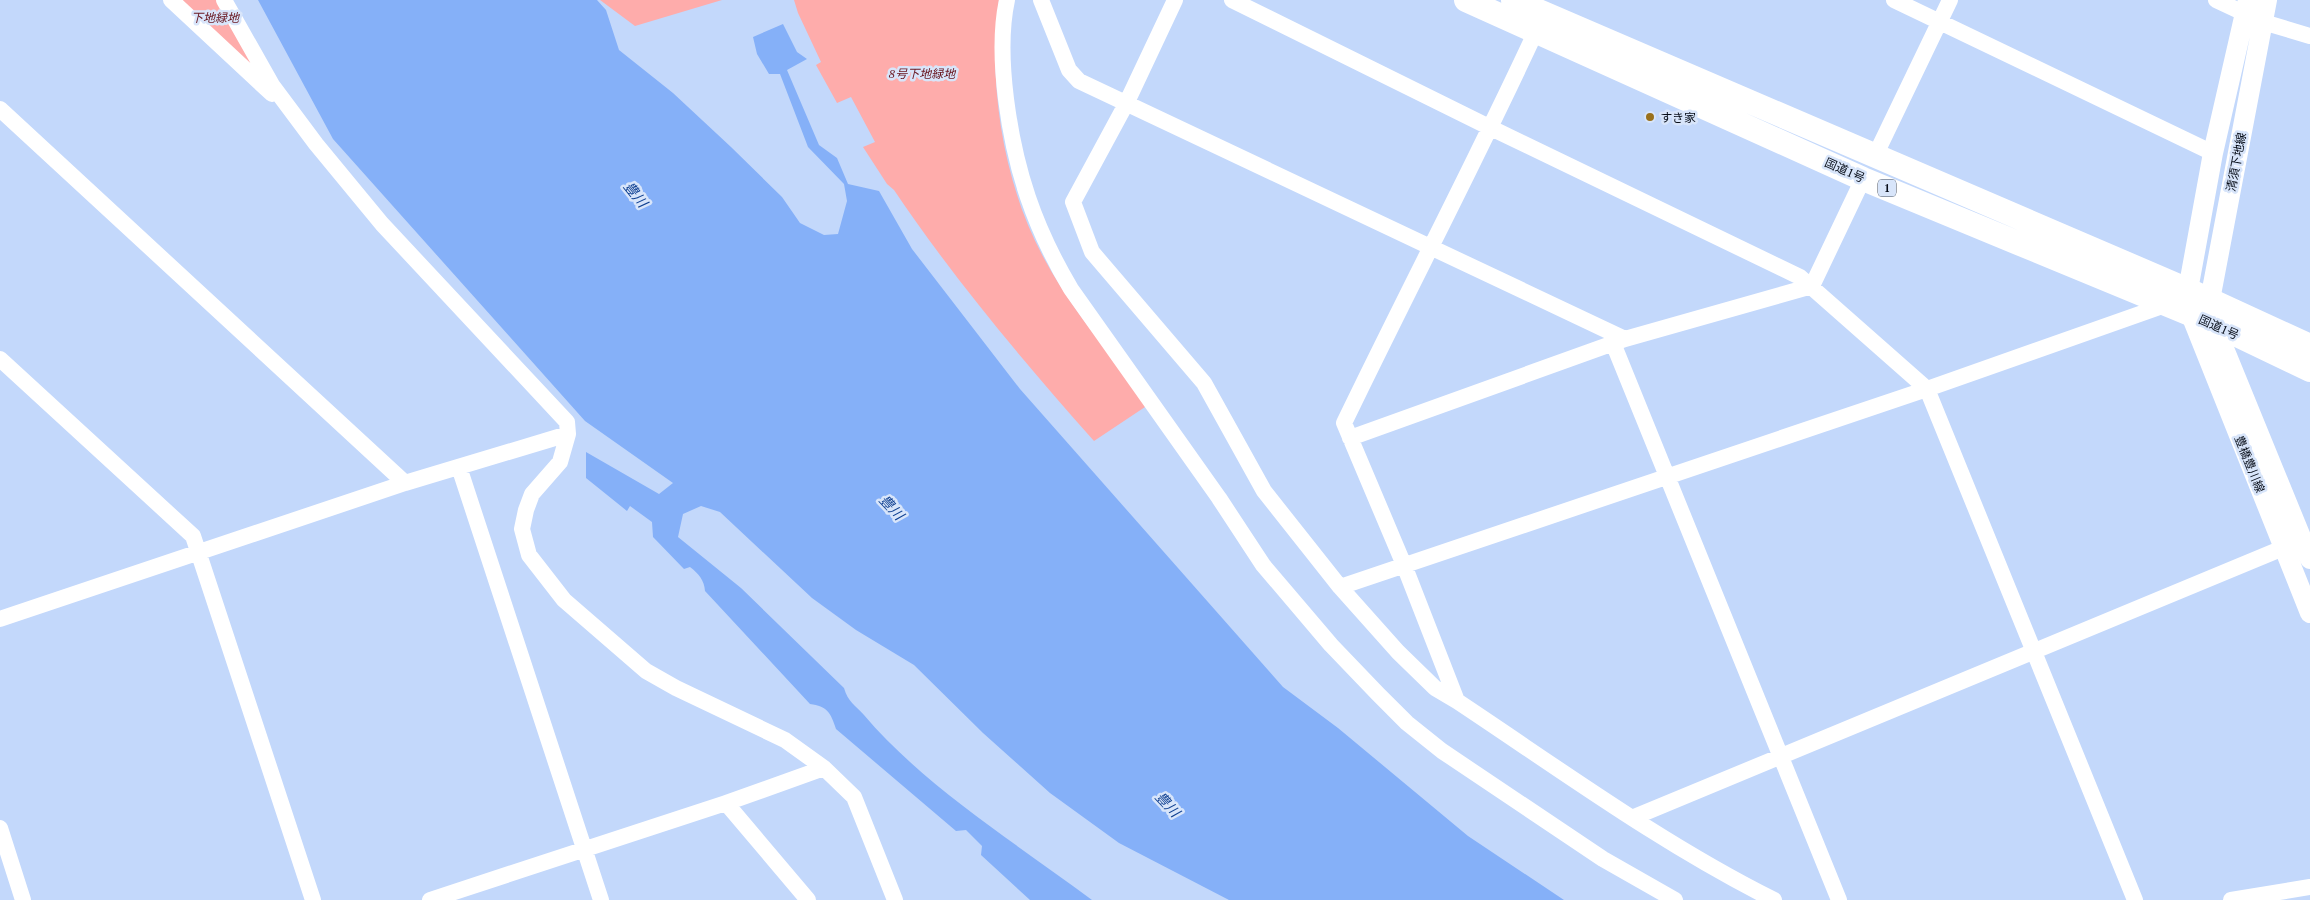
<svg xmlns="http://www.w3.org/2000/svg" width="2310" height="900" font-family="'PT Serif','Noto Sans JP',serif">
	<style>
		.green { fill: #feacab }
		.water { fill: #85b0f8 }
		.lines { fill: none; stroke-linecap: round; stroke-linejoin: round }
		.minor { stroke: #fff; stroke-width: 16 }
		.major { stroke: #fff; stroke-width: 20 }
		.highway { stroke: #fff; stroke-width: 24 }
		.poi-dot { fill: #99701c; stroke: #d8e5fa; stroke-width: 2 }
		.labels { text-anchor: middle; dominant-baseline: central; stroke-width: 5; stroke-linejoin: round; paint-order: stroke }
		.shield { fill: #d8e5fa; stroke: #464e5c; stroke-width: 1 }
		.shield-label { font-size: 11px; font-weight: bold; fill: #070d18 }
		.park-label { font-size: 12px; font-style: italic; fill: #67141d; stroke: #d8e5fa }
		.poi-label { font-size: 12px; fill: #070d18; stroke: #d8e5fa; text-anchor: start }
		.street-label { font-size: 12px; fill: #070d18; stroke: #d8e5fa }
		.water-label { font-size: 14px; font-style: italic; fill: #0f4092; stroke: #d8e5fa }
	</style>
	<rect width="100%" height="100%" fill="#c3d8fb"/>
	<path class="green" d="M173,0H224L272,85Z
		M600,0H722L635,26Z
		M794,0H999C987,84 1004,188 1046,262C1074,313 1114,358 1148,405L1094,441C1023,361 954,279 894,190L887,184L863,147L875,142L851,97L837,103L816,65L821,62L798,13Z"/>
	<path class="water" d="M258,0H597L606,10L619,50L673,93L731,147L782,197L800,223L824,235L838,234L847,201L844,184L808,147L780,74H769L757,54L753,37L783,24L797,52L807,59L787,70L819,145L837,158L848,184L879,191L912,249L1020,389L1283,687L1338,728L1468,836L1564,900H1229L1119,843L1050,793L983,733L914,665L856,630L812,598L720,512L701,506L683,514L678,537L741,588L844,688C848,702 855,705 864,715C924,786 1017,844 1092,900H1030L981,855L982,846L966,830L956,831L836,729C831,713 827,706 810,704L705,591C704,580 699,574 690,567L684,569L653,537L652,522L630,506L627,511L586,478V452L659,494L673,483L585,421L333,139Z"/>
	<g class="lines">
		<path class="minor" d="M171,0L272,94
			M224,0L272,85L316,144L382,224L567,422L568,434L560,462L532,494L526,510L522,529L529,555L564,600L646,671L676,688L785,740L824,768L854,797L895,900
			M1007,0C1000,32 1002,67 1006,99C1015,170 1034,227 1071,289L1219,498L1263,565L1331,645L1378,694L1407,723L1442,751L1603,859L1675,900
			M1041,0L1069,70L1079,81L1625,339
			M1175,0L1126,104L1073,202L1092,252L1204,383L1264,491L1340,587L1398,652L1435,688L1457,701C1561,770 1662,844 1774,900
			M1232,0L1491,128L1800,277L1927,389L2135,900
			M1894,0L2213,153
			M2216,0L2263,22L2310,36
			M0,109L405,483
			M1875,156L1950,0
			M1613,343L1839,900
			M0,359L193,536L313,900
			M1350,438L1625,339L1812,286L1863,179
			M459,467L601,900
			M1340,587L1927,389L2168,304
			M0,619L405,483L568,434
			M1457,701L1404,565L1344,423C1407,292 1475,163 1536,31
			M726,803L808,900
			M1632,818L2283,548
			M0,828L23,900
			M430,900L726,803L824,768
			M2231,900L2310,887"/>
		<path class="major" d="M2248,0L2213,153L2188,290L2191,315L2310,613
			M2267,0L2210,300L2214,324L2310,559"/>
		<path class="highway" d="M1466,0L1863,179L2214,324L2310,370
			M1513,0L2188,290L2310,346"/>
	</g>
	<circle class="poi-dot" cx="1650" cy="117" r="5"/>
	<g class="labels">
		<rect class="shield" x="1878" y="179.5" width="18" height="17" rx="4"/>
		<g class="shield-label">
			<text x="1887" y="188">1</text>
		</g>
		<g class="park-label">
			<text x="215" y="17">下地緑地</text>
			<text x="922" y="73">8号下地緑地</text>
		</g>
		<g class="poi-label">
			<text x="1660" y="117">すき家</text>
		</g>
		<g class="street-label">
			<text transform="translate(2236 162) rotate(-79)">清須下地線</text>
			<text transform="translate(1845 170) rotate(24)">国道1号</text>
			<text transform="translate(2219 327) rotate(24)">国道1号</text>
			<text transform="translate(2250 464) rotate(68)">豊橋豊川線</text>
		</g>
		<g class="water-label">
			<text transform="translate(636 194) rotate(51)">豊川</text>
			<text transform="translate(892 507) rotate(47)">豊川</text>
			<text transform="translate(1168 804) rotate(47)">豊川</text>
		</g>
	</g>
</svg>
